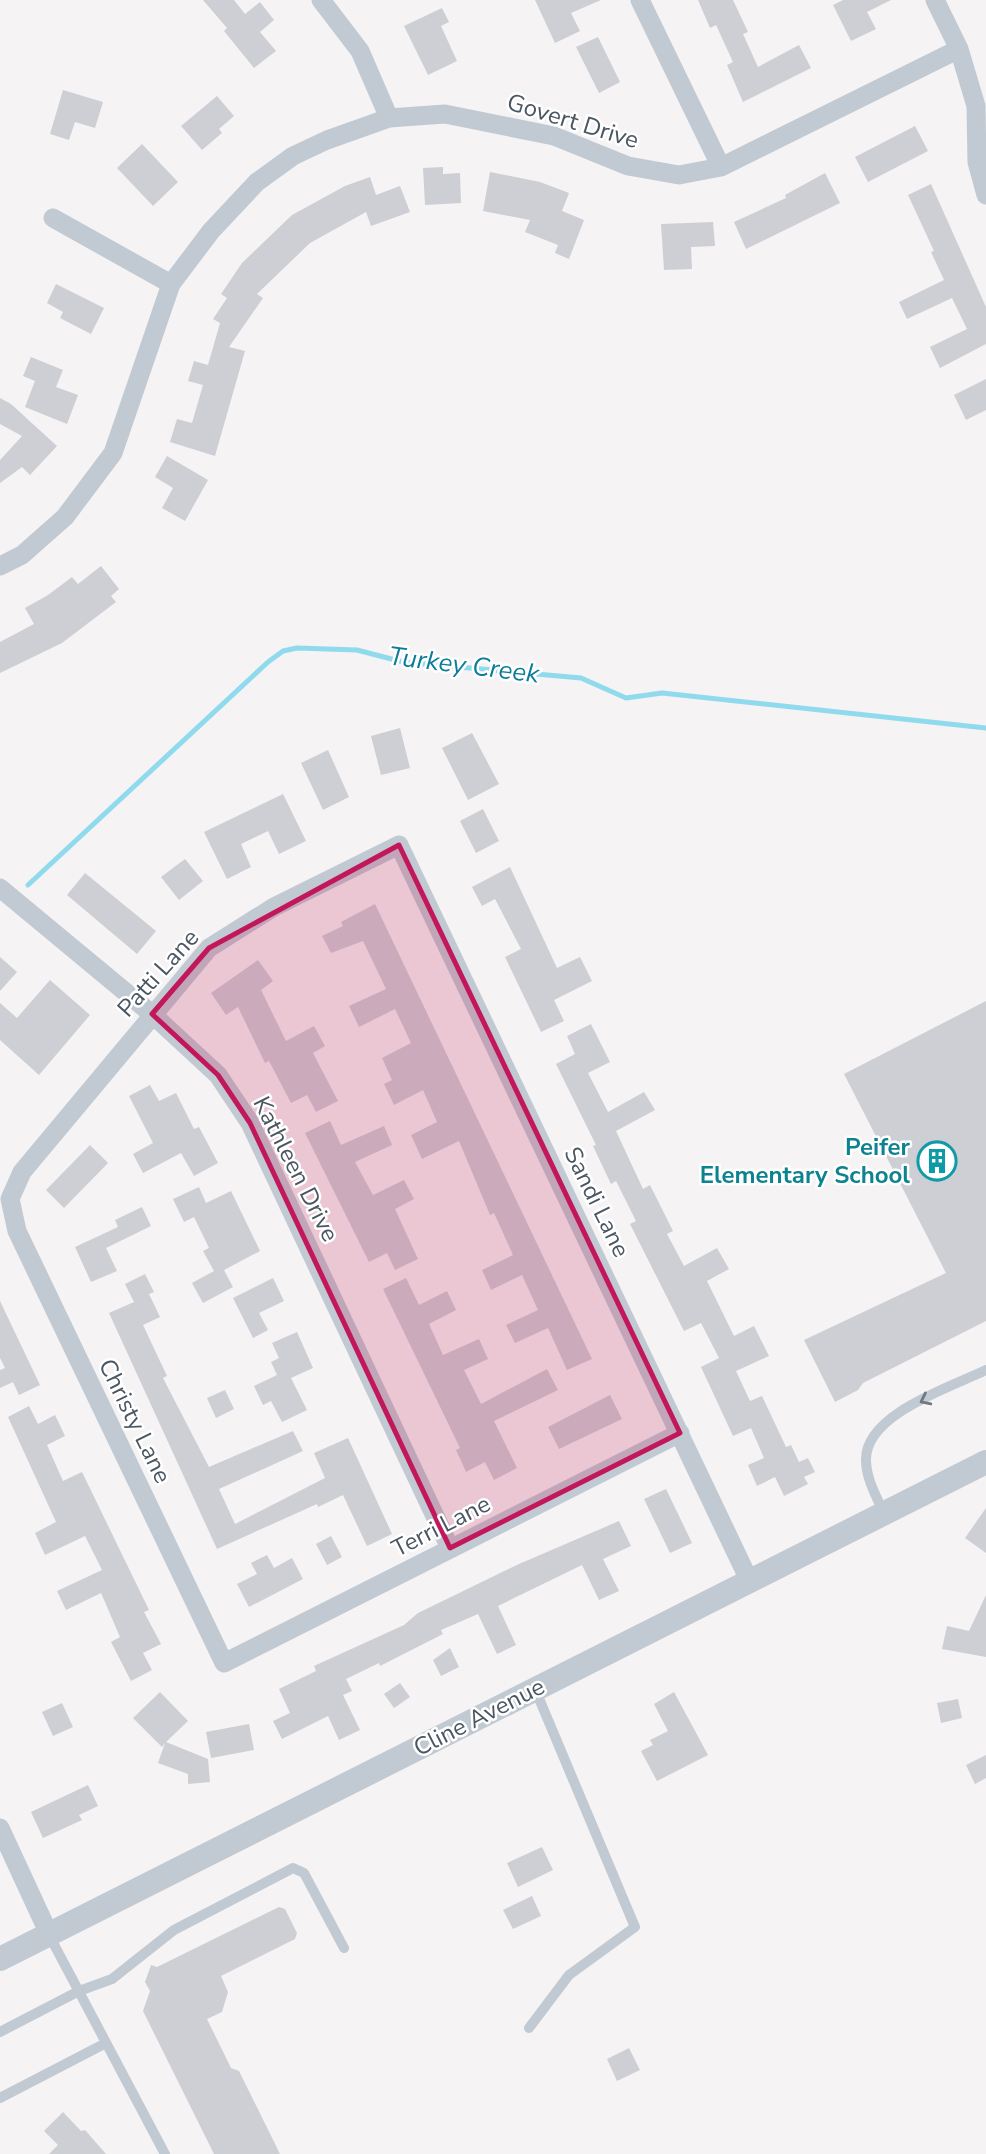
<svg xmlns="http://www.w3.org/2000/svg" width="986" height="2154" font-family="'Nunito Sans',sans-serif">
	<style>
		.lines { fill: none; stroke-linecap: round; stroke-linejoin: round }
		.stream { stroke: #90daee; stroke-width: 5 }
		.building { fill: #cdcfd5 }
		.service { stroke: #c1cad2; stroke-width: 10 }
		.minor { stroke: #c1cad2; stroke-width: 19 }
		.tertiary { stroke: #c1cad2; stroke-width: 24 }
		.oneway { stroke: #6e7983 }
		.marked { fill: #c2185b; fill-opacity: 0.2; stroke: #c2185b; stroke-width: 5; stroke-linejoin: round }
		.labels { text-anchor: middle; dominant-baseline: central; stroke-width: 5; stroke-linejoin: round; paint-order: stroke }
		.street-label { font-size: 24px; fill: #4a5661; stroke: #fff }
		.culture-label { font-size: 24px; font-weight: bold; fill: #0d838f; stroke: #fff; text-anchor: end }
		.water-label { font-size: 26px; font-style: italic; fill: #0c7c9b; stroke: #fff }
	</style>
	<rect width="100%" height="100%" fill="#f5f3f3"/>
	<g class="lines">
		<path class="stream" d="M28,885L268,662L283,651L297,648L357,650L403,662L581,678L626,698L662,693L986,728"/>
	</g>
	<path class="building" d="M203,0H234L245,14L260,2L274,20L260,32L276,51L254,68L224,31L227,28Z
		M535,0H601L571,13L580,31L555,43Z
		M698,0H733L748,32L743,34L758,67L799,45L811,68L743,102L727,65L733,62L716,25L710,28Z
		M843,0H891L867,12L876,29L851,41L833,5Z
		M442,8L449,22L441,26L457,61L428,75L404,26Z
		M598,37L620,82L599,93L576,47Z
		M63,90L103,102L95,128L75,122L69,140L50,134Z
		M217,96L234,116L219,129L222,133L202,150L181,126Z
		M915,126L928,151L868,182L855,157Z
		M142,144L178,182L153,206L117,168Z
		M443,167V174L460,173L461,203L425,205L423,168Z
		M490,172L540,182L569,193L562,211L584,220L569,259L555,253L558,245L525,232L530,220L483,211Z
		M825,173L840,203L746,249L734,222L786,198L785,195Z
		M370,177L376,195L400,186L410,212L371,226L366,212L310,243L257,294L263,298L229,347L245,351L215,456L170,442L177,419L192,423L203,385L188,381L194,361L208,365L220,323L213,319L227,298L221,294L242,263L292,215L345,186Z
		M931,184L986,307V344L940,368L930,347L967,329L952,298L907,319L899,302L944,280L931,252L934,251L908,195Z
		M713,222L715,246L691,247L692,269L664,270L661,224Z
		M56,284L104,308L91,334L60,318L63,312L47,303Z
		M31,357L63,370L56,387L78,395L67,424L25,407L35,381L23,376Z
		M986,379V410L966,420L954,395Z
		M0,398L11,404L57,446L30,475L22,467L0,483V460L22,436L0,424Z
		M167,456L208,480L185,521L162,508L173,488L155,477Z
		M101,566L119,589L111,596L116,602L62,643L0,673V642L34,624L25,608L48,595L72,577L78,584Z
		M400,728L410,768L381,775L371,736Z
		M472,733L499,784L468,800L442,748Z
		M328,750L349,797L323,810L301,763Z
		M283,794L306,841L279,854L268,831L241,844L251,867L227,879L204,832Z
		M483,809L499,841L476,853L460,821Z
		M185,859L203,881L179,900L161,877Z
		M510,867L557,968L580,957L592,981L554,1000L564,1021L541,1032L505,957L521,949L495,899L482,906L472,887Z
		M85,873L156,931L137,954L67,895Z
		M375,904L592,1359L567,1370L548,1328L515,1343L506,1325L538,1310L522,1275L491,1290L482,1270L513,1255L494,1213L490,1215L459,1141L422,1159L411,1135L437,1122L423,1090L394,1105L384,1084L392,1080L382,1058L411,1043L395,1009L359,1027L349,1006L386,989L363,941L331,953L322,936L343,926L341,922Z
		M0,957L17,972L0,991Z
		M258,960L273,981L261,990L286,1041L314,1026L325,1046L313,1053L338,1101L316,1112L307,1095L291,1103L269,1061L265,1063L238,1007L226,1015L211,993Z
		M50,980L90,1015L39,1075L0,1040V1003L17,1018Z
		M986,1001V1321L863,1383L858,1390L835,1402L804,1340L946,1273L844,1074Z
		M591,1024L610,1062L588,1073L608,1112L644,1092L655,1110L616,1131L643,1189L650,1185L673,1231L667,1234L684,1266L717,1248L729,1269L707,1281L734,1336L754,1326L769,1356L736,1371L750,1401L762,1396L786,1447L791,1445L799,1462L808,1458L815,1472L804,1477L808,1484L784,1496L775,1477L757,1486L748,1465L764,1458L751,1428L733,1436L701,1367L719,1358L701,1323L684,1331L630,1224L636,1221L616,1181L611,1184L593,1146L596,1145L556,1064L575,1054L567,1036Z
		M150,1085L159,1101L176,1093L194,1129L199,1127L218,1163L194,1176L181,1153L143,1173L133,1154L153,1143L129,1096Z
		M330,1121L341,1145L384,1126L392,1145L355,1162L373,1195L404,1180L414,1199L395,1209L418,1259L395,1270L387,1253L369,1262L305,1133Z
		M90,1145L108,1163L64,1208L46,1190Z
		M199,1187L206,1203L231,1191L260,1251L224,1270L233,1287L203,1303L192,1283L214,1271L203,1251L209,1248L194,1217L184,1222L173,1199Z
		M142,1207L151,1226L106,1248L117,1271L91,1282L75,1247L118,1227L115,1220Z
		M145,1274L154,1292L149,1294L160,1317L143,1325L167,1376L163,1378L209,1467L293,1431L303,1451L219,1489L235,1524L325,1478L314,1453L348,1438L392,1534L367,1546L343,1495L318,1507L317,1504L217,1549L109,1313L134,1302L125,1284Z
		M273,1278L284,1301L259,1313L268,1330L253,1338L233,1298Z
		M406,1278L419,1305L447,1291L456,1310L429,1324L443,1355L479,1339L488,1359L464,1370L481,1404L547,1369L558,1390L494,1421L517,1468L494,1480L485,1462L466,1472L456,1450L460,1448L383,1289Z
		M0,1301L40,1385L19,1395L13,1382L0,1388V1370L5,1368L0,1358Z
		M297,1332L313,1368L291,1378L307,1410L282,1422L271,1401L263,1405L254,1386L277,1375L271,1362L279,1358L272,1343Z
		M225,1390L234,1409L216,1418L207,1398Z
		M610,1395L622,1419L559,1449L548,1427Z
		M29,1406L38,1424L55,1415L65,1436L47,1445L63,1481L82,1472L149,1610L144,1612L161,1644L143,1653L152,1670L131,1681L111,1642L120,1637L101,1593L66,1610L57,1591L102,1570L85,1536L45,1555L35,1533L56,1522L8,1417Z
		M666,1489L692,1543L670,1553L644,1499Z
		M986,1508V1553L965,1538Z
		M619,1521L631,1546L603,1559L619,1591L599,1600L582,1565L498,1606L516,1645L497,1654L478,1614L441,1630L443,1634L380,1666L379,1663L346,1679L352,1691L343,1695L360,1730L339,1740L328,1716L282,1739L273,1721L290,1713L279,1689L316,1671L314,1666L404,1625L418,1613L519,1564Z
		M331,1536L342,1557L327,1565L316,1544Z
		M267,1555L274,1568L292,1558L303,1579L249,1607L237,1584L257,1574L251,1563Z
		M986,1595V1657L942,1649L947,1626L969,1631Z
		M450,1648L459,1667L441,1676L433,1660Z
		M400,1683L410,1697L394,1708L384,1694Z
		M160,1692L188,1721L166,1742L208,1759L210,1782L188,1784V1774L158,1763L165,1743L162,1747L133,1718Z
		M674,1692L708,1755L657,1781L641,1751L653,1745L650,1740L668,1731L654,1704Z
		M958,1699L962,1718L941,1723L937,1703Z
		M62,1703L73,1727L53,1736L42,1712Z
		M249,1724L254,1750L211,1758L206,1732Z
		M986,1755V1778L975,1784L966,1765Z
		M88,1785L98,1806L79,1815L82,1820L43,1838L31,1812Z
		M542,1847L553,1870L518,1887L507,1863Z
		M532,1896L541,1916L513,1929L503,1910Z
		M279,1907L285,1909L297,1933L295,1939L221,1976L228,1992L222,2012L207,2019L231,2068L239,2071L280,2154H214L143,2011L150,1991L145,1982L151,1965L157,1967Z
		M629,2048L640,2070L617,2081L607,2059Z
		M63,2112L81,2131L85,2130L106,2154H49L58,2145L44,2131Z"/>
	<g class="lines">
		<path class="service" d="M883,1511C876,1496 866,1478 866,1460C865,1414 951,1387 986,1370
			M49,1935L165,2154
			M529,2028L569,1975L635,1927L535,1689
			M0,2032L79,1991L112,1979L174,1930L293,1868L304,1873L344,1948
			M0,2098L106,2043"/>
		<path class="minor" d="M321,0L360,51L389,118
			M640,0L721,167
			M935,0L959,49L976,106L977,162L986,195
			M53,218L171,284
			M0,566L22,555L65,517L113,453L171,284L211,231L257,182L293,156L327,140L389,118L445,114L554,136L628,166L679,175L721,167L959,49
			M0,888L152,1014L218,1075L250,1123L450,1548
			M680,1433L224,1663L17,1231L10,1199L22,1172L209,948L274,907L399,845L749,1580
			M0,1828L49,1934"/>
		<path class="tertiary" d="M0,1959L986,1462"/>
	</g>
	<defs><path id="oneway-chevron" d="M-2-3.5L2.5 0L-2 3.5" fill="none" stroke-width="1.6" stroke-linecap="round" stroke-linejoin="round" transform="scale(1.75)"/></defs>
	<use class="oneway" href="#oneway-chevron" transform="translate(925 1400) rotate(154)"/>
	<path class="marked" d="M399,845L680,1433L450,1548L250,1123L218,1075L152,1014L209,948Z"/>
	<defs>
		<g id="building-ring" transform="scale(2.0125)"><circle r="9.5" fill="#fff" stroke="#0f9aa8" stroke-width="1.5"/><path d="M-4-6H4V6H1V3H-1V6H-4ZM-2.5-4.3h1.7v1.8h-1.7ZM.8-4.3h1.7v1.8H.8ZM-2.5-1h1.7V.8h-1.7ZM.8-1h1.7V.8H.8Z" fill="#0f9aa8"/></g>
	</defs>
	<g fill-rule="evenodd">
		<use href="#building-ring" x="937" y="1161"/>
	</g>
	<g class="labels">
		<g class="street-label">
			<text transform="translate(573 121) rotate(17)">Govert Drive</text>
			<text transform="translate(158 973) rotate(-48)">Patti Lane</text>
			<text transform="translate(296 1169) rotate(63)">Kathleen Drive</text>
			<text transform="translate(597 1202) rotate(64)">Sandi Lane</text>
			<text transform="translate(135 1421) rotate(64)">Christy Lane</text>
			<text transform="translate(441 1526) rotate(-27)">Terri Lane</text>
			<text transform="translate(479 1717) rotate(-27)">Cline Avenue</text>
		</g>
		<g class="culture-label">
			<text x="910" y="1147">Peifer<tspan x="910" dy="28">Elementary School</tspan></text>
		</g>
		<g class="water-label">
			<text transform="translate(464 665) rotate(7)">Turkey Creek</text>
		</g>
	</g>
</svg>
